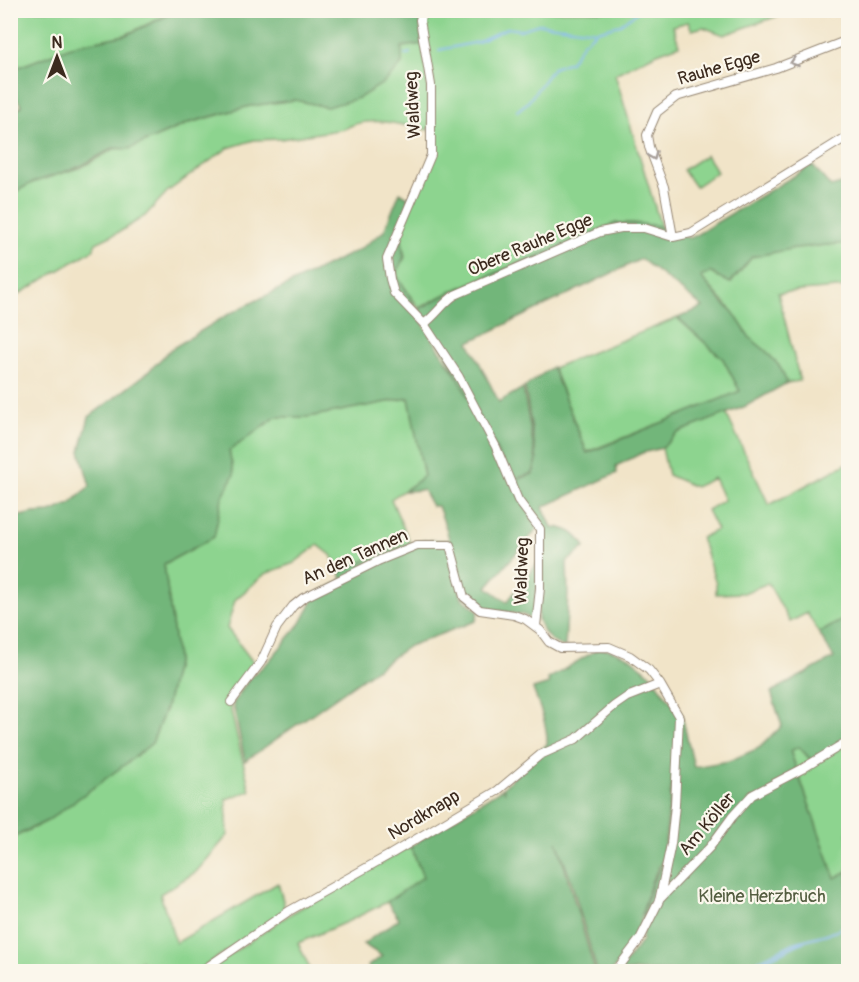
<svg xmlns="http://www.w3.org/2000/svg" width="859" height="982" font-family="Pangolin,sans-serif">
	<style>
		.green { fill: #8dd48f; stroke: #647f56; stroke-width: 1.5 }
		.forest { fill: #72b67a; stroke: #56704c; stroke-width: 1.5 }
		.lines { fill: none; stroke-linecap: round; stroke-linejoin: round }
		.stream { stroke: #81b6ef; stroke-width: 2 }
		.minor-casing { stroke: #968773; stroke-width: 10 }
		.minor { stroke: #fff; stroke-width: 8 }
		.oneway { stroke: #a79f9a }
		.labels { text-anchor: middle; dominant-baseline: central; stroke-width: 4.5; stroke-linejoin: round; paint-order: stroke }
		.street-label { font-size: 18px; fill: #3b2a1e; stroke: #fbf7ec }
		.park-label { font-size: 18px; fill: #545d40; stroke: #fbf7ec }
	</style>
	<rect width="100%" height="100%" fill="#fbf7ec"/>
	<filter id="ink" filterUnits="userSpaceOnUse"><feTurbulence type="fractalNoise" baseFrequency=".0167" numOctaves="2"/><feDisplacementMap in="SourceGraphic" scale="12" xChannelSelector="R" yChannelSelector="G"/><feConvolveMatrix kernelMatrix="1 2 1 2 8 2 1 2 1" color-interpolation-filters="sRGB"/></filter>
	<filter id="wash" filterUnits="userSpaceOnUse"><feTurbulence type="fractalNoise" baseFrequency=".008" numOctaves="4" result="noise"/><feDisplacementMap in="SourceGraphic" scale="24" xChannelSelector="R" yChannelSelector="G"/><feGaussianBlur stdDeviation="1.35" result="paint"/><feColorMatrix in="noise" values="0 0 0 0 0 0 0 0 0 0 0 0 0 0 0 0 0 1.4 0 .05"/><feComposite in="paint" operator="in"/></filter>
	<g filter="url(#wash)">
		<rect width="100%" height="100%" fill="#f1e4c8"/>
		<path class="green" d="M11,10H173V12L125,35L76,45L11,70Z
			M429,11H792L724,35L703,27L692,30L688,22L673,26L679,45L655,54L615,74L661,227L634,223H616L452,291L419,308L396,275L405,257L400,230L434,155L433,81L425,23V16Z
			M422,44L428,81L429,130C402,125 368,114 344,129L281,139L254,140L228,148L167,192L145,216L121,231L96,243L93,250L11,299V194L31,183L82,167L114,149L130,148L190,123L250,106L295,100L327,107L402,47Z
			M706,155L717,172L695,187L683,170Z
			M848,243V287L778,293L800,381L787,383L780,367L766,351L750,338L733,312L701,277L710,272L731,283L752,257L795,248Z
			M677,318L723,359L740,392L587,452L553,368Z
			M409,398L424,477L391,499L410,543L377,555L340,572L331,555L318,545L294,563L265,574L235,600L227,628L256,666L229,702L250,791L226,799L228,835L196,872L160,894L176,943L278,883L284,904L283,913L197,971H149L141,961L114,971L11,972V839L47,821L127,763L152,743L166,708L177,659L164,564L214,537L222,498L234,474L229,451L276,417H308Z
			M726,413L769,505L848,463V617L819,633L807,613L790,622L768,583L744,593L716,594V583L701,538L717,530L707,510L724,500L714,478L695,487L668,475L662,448L677,433Z
			M848,743V871L835,878L790,750L799,747L814,764Z
			M410,846L423,877L387,902L351,920L298,943L311,971L204,972L292,913Z"/>
		<path class="forest" d="M248,10L253,13L261,10L420,11L422,44L402,47V64L385,82L359,98L327,107L295,100L250,106L188,123L129,149L113,148L81,166L32,183L11,194V113L22,106L11,91V70L76,45L126,35L173,13V11Z
			M812,165L831,187L848,182V243L795,248L752,257L730,283L710,272L701,277L723,303L733,312L750,338L766,351L780,367L787,383L746,406L677,433L662,448L642,453L616,466L617,473L543,507L552,527C568,528 577,533 585,547L567,562L568,594L565,647C550,643 543,633 538,619L542,528L521,499L513,481L533,474L537,461L525,387L552,367L587,453L740,391L723,359L678,318L703,307L641,259L469,342L499,402L523,388L536,461L533,473L512,480L445,352L419,309L452,291L616,223L655,225L666,229L665,234L691,238Z
			M400,192L411,199L399,226L404,257L396,275L407,291L426,329L458,378L538,528L487,587L507,602L539,561L534,620L524,615L481,608L465,596L446,528L438,506H432L423,490L405,491L424,476L409,398L308,417H276L229,451L234,474L222,498L214,537L164,564L177,659L166,707L152,743L127,763L47,821L11,838V518L33,513L50,512L70,504L90,486L80,451L89,417L147,373L171,349L229,314L360,249L384,231Z
			M425,540H447L462,598L478,611L476,621L409,646L245,761L233,704L249,679L269,661L301,623L316,595L342,580L340,572L377,555Z
			M848,617V739L812,761L799,747L790,751L835,878L848,871V971H619L642,941L644,911L653,881L665,860L675,771H673L663,859L652,880L643,909L637,938L612,971H597L571,881L557,841L595,971H370L368,966L382,956L363,944L399,919L387,902L423,877L411,846L503,788L505,793L504,787L547,744C548,726 539,706 533,689L549,684L548,679L598,649H608L629,657L648,672L682,716L694,767L729,761L759,748L782,726L771,692L834,658L819,633Z"/>
		<g class="lines">
			<path class="stream" d="M439,50L478,42L507,28L520,30L539,24L597,31L619,25L640,10
				M405,55L410,53
				M517,111L528,102L553,68L570,62L583,43L597,31
				M736,972L794,943L837,931L844,926L848,918
				M742,972L804,941"/>
		</g>
	</g>
	<g filter="url(#ink)">
		<g class="lines">
			<g class="minor-casing">
				<path id="minor" d="M423,10L420,20L431,85V155L387,259L390,279L394,293L424,324L459,377L496,447L518,500L540,529V588L536,626
					M673,237L664,187L649,147L647,135L657,112L676,97L776,68L848,40
					M424,324C436,315 443,303 455,295L600,232L621,228H644L673,237L691,233L848,136
					M231,702L261,662L277,627L293,606L303,598L380,560L417,545H450L464,597L480,610L514,615L525,619L540,630L549,642L560,648L609,647L630,656L649,670L660,684L679,717L675,805L671,844L659,901L640,939L615,972
					M659,900L710,847L732,817L752,795L802,769L848,741
					M200,972L289,911L391,854L497,791L540,755L576,739L614,706L627,697L660,684"/>
			</g>
			<use href="#minor" class="minor"/>
		</g>
		<defs><path id="oneway-chevron" d="M-2-3.5L2.5 0L-2 3.5" fill="none" stroke-width="1.6" stroke-linecap="round" stroke-linejoin="round" transform="scale(1.5)"/></defs>
		<g class="oneway">
			<use href="#oneway-chevron" transform="translate(794 62) rotate(161)"/>
			<use href="#oneway-chevron" transform="translate(653 156) rotate(67)"/>
		</g>
	</g>
	<g class="labels">
		<g class="street-label">
			<text transform="translate(719 68) rotate(-16)">Rauhe Egge</text>
			<text transform="translate(413 105) rotate(-93)">Waldweg</text>
			<text transform="translate(530 245) rotate(-23)">Obere Rauhe Egge</text>
			<text transform="translate(355 557) rotate(-24)">An den Tannen</text>
			<text transform="translate(522 571) rotate(-88)">Waldweg</text>
			<text transform="translate(424 815) rotate(-31)">Nordknapp</text>
			<text transform="translate(707 824) rotate(-50)">Am Köller</text>
		</g>
		<g class="park-label">
			<text x="762" y="896">Kleine Herzbruch</text>
		</g>
	</g>
	<rect width="859" height="982" fill="none" stroke="#fbf7ec" stroke-width="36"/>
	<g transform="translate(57 57)" stroke="#fbf7ec" stroke-width="4.5" paint-order="stroke">
	<path d="M0-4.5L10 22L0 15L-10 22Z" fill="#3b2a1e"/>
	<text y="-9" font-size="16" font-weight="bold" text-anchor="middle" fill="#3b2a1e">N</text>
	</g>
</svg>
